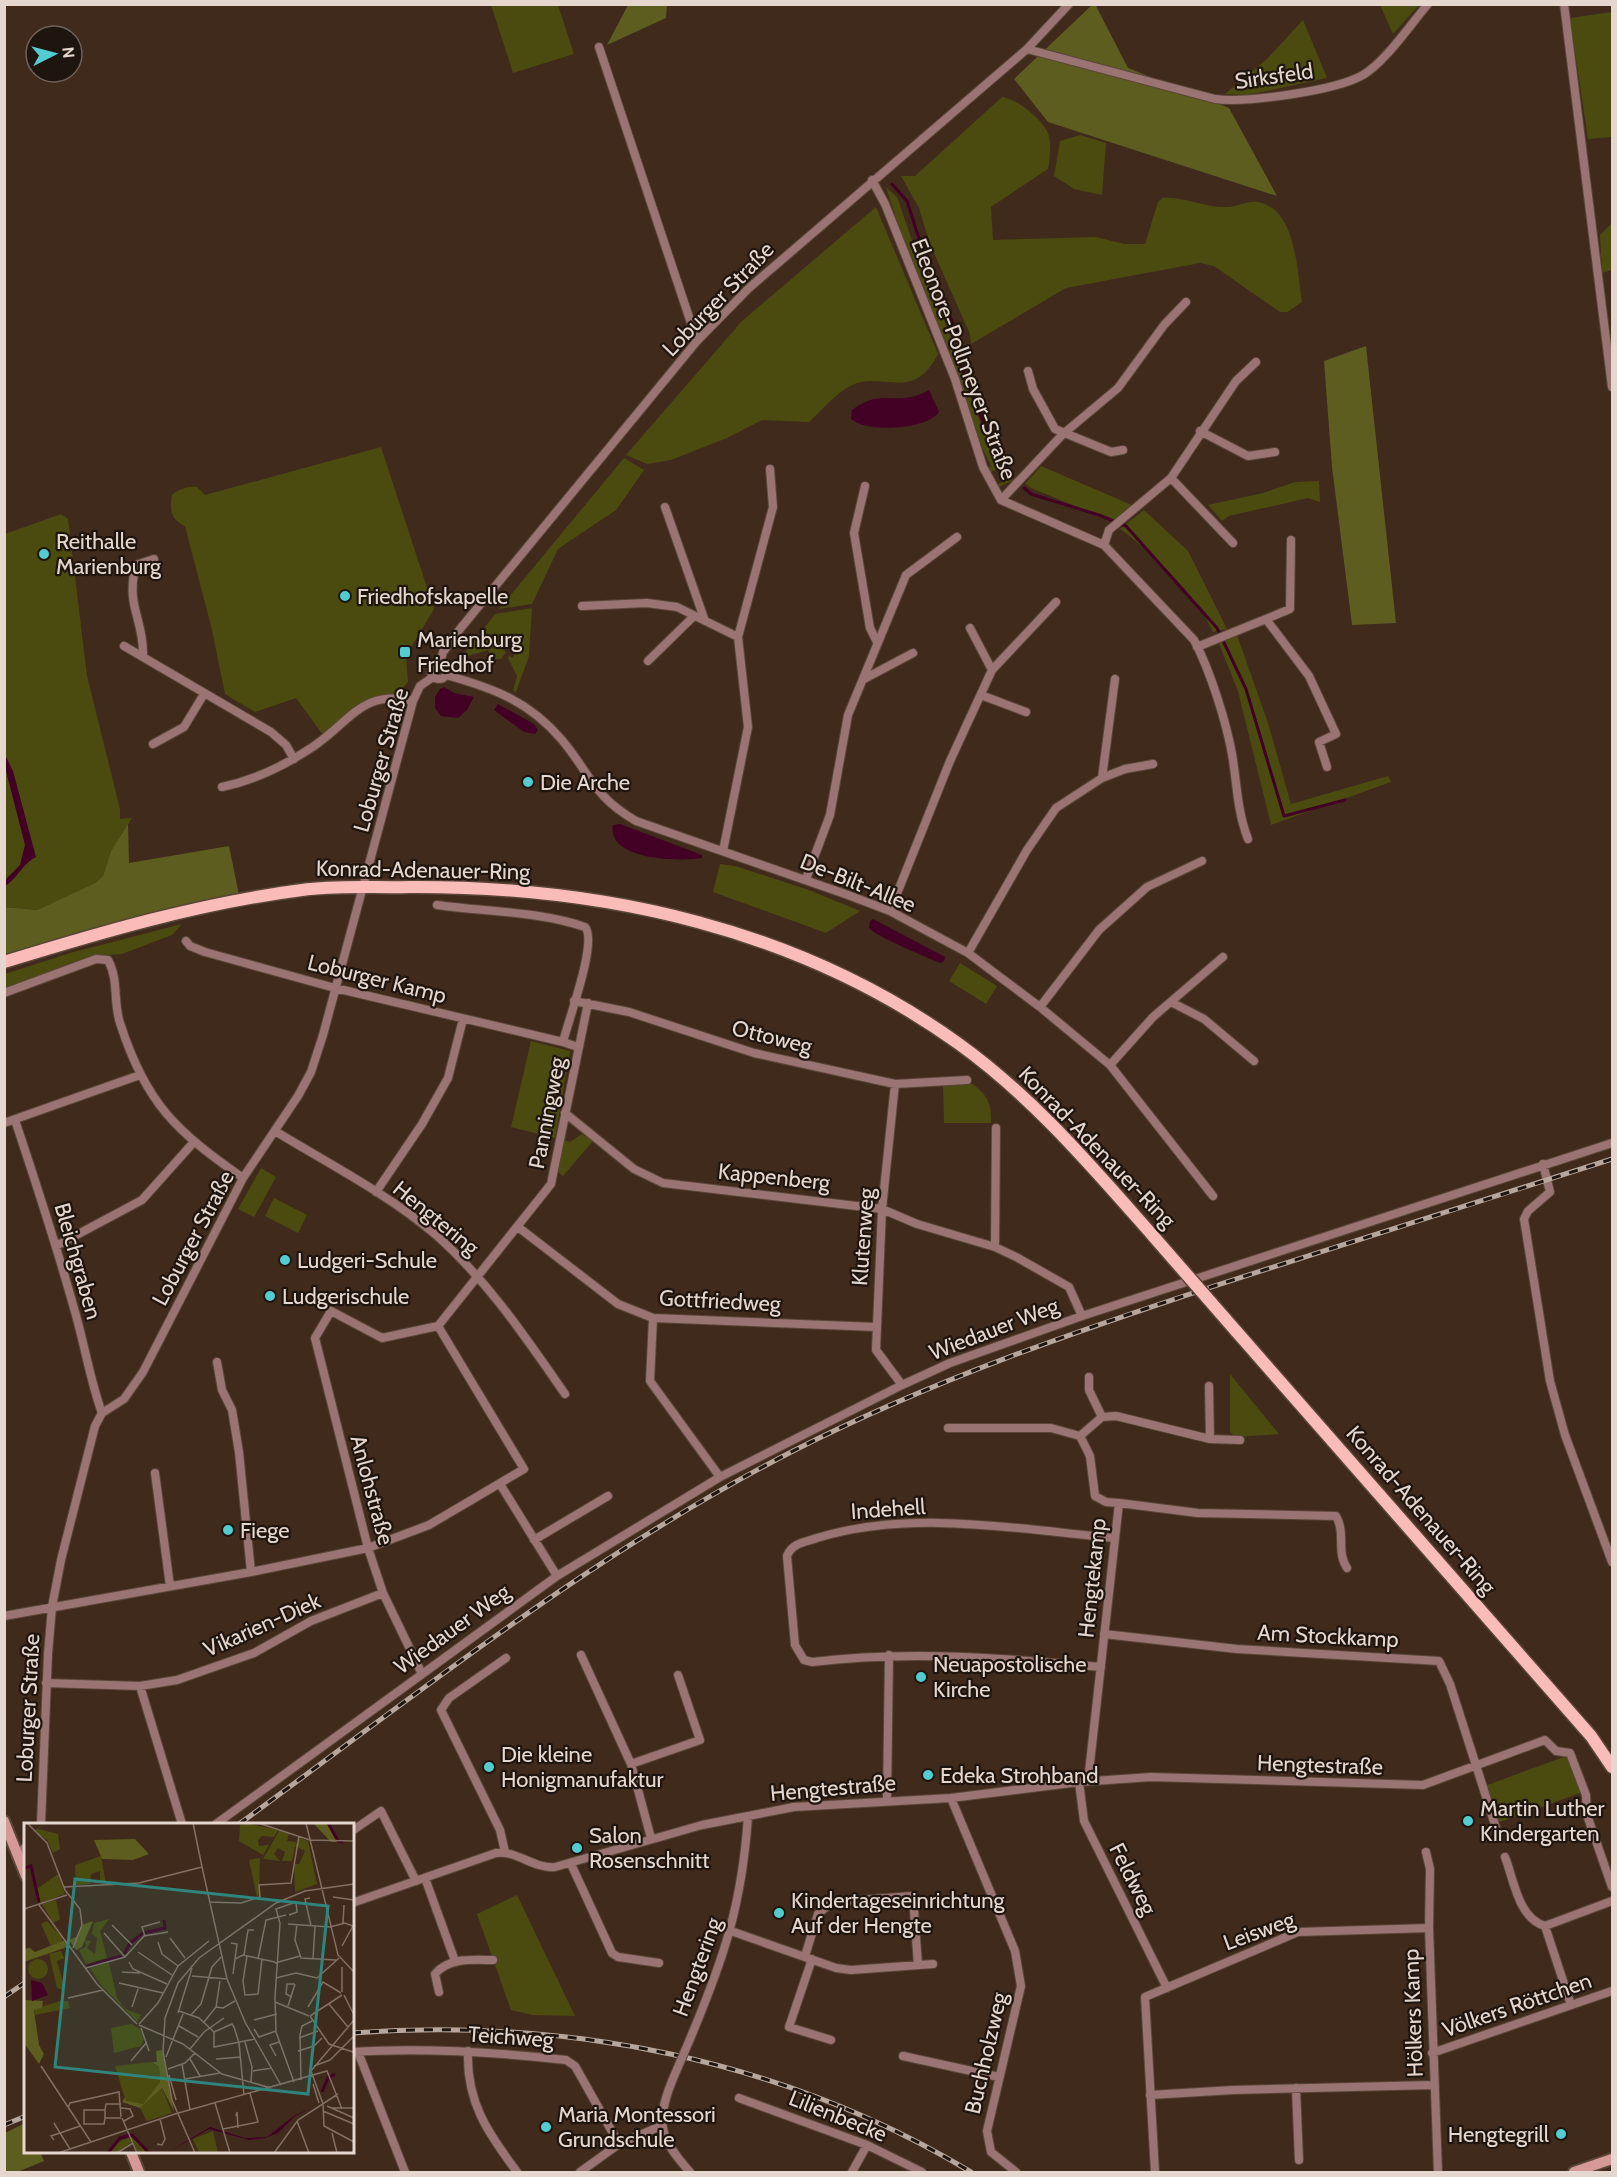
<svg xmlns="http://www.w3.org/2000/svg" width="1617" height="2177" font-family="Cabin,sans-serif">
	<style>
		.green { fill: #4b4b10 }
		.forest { fill: #5c5d1e }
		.water { fill: #420025 }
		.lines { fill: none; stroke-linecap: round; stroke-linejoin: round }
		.stream { stroke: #420025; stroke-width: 3 }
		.street-casing { stroke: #5a4638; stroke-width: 10 }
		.secondary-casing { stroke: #5a4638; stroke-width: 14 }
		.primary-casing { stroke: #5a4638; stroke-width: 15 }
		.street { stroke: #997472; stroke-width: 8 }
		.secondary { stroke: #d59a97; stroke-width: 10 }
		.primary { stroke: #f9bcb8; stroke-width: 12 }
		.rail-casing { stroke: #b7a69c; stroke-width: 5 }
		.rail { stroke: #1f150f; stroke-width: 3; stroke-dasharray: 9; stroke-linecap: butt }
		.street-bridge-casing { stroke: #5a4638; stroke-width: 10; stroke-linecap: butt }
		.primary-bridge-casing { stroke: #5a4638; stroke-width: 15; stroke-linecap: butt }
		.street-bridge { stroke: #997472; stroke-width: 8 }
		.primary-bridge { stroke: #f9bcb8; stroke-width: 12 }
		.poi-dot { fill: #52ccd0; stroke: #1f150f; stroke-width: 2 }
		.labels { text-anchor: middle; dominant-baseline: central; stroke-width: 4.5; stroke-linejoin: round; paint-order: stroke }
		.street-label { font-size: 22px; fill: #e5d6ce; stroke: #1f150f }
		.poi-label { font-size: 22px; fill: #e5d6ce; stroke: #1f150f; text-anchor: start }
		.inset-river { fill: none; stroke: #420025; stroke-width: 3 }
		.inset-road { fill: none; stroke: #826f63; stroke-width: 1.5 }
		.view { fill: #2f847c; fill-opacity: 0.15; stroke: #2f847c; stroke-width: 3 }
		.inset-edge { fill: none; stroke: #e5d6ce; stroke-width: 3 }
	</style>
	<rect width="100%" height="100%" fill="#402a1c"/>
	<path class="green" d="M491,5H558L574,54L513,73Z
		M1380,5H1419L1393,34Z
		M1612,12V137L1588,139L1570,18Z
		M1303,20L1327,78L1248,95L1225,94L1267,59Z
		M1002,97C1017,99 1039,117 1047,131C1052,140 1050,159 1048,169L991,207L993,240L1096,237L1124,244H1145L1158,202L1162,198C1184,196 1205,208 1226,207C1237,207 1248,200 1258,202C1297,209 1297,273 1302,302L1287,312H1280L1214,266L1200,263L1066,288L971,344L970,334L930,244L919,208L901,176H915Z
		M1080,135L1106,143L1102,195L1074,189L1054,176L1060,141Z
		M886,187L897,197L921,266L955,346L945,347L912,268Z
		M876,207L938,354C913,403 884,371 852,385C836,392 822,411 809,422L762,420L727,438L671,460L647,464L626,455L742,321Z
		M1612,223V270L1602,273L1600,235Z
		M955,349L956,359C975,399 982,446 1013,480L999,487L997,485L1004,481L998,469L991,472L989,468L991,466L975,433L947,351Z
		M381,447L434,609L406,656L408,682L397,694C366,692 346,715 323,735L296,698L255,712L225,694L212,630L185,526C171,520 169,509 172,495C179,489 187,486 197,487L205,495Z
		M624,458L644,470L616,510L558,549L532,604L499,609Z
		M1041,466L1134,506L1114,522L1031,488L1025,484Z
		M1319,481L1320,502L1308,498L1229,516L1222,521L1208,505L1263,493L1295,482Z
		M1144,510L1188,551L1227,629L1213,632C1200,599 1150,550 1120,529Z
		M61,514L68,519L87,676L120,809V819L132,818L111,851L103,876L95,883L37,910L5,907V534Z
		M532,608L529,656L516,692L513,691L517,676L508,658L509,655L512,658L521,647L508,635L499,646L506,652L501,659H492L488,650L461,658L495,614Z
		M1237,635L1268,723L1291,804L1388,776L1391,782L1271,825L1238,691L1218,641Z
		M720,864L735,866L809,890L860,911L826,933L713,892Z
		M182,924L172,935L122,954L90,956L5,988V974L70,953Z
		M960,963L997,986L986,1004L949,981Z
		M531,1041L570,1051L555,1138L511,1127Z
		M971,1083C987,1094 992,1103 991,1123H944L943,1085Z
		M582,1134L593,1141L563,1176L557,1171L563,1140L570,1142Z
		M261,1168L276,1177L254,1217L238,1209Z
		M274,1198L307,1215L298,1233L265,1216Z
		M1230,1374L1279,1434L1236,1437L1230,1432Z
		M1569,1755L1583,1792L1494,1824L1482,1787Z
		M517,1895L575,2016L532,2015L511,2010L477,1914Z"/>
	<path class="forest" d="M628,5H667L666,18L607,45Z
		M1092,5L1096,6L1128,68L1229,108L1277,196L1048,122L1014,79Z
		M1366,346L1396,623L1352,625L1332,467L1324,361Z
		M128,824L129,863L229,846L239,895L73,935L5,955L4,907L37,910L95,883L103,876L111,851Z
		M25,2123L26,2152H40L44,2161L17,2172H5V2133Z"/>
	<path class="water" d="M929,390L939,412C927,430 866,433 851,419L852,410C884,386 896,409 929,390Z
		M444,687L454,693L474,697L467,710L458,718L441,716L435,708V697L440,689Z
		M498,704L534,724L538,730L535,734L524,732L494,710Z
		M5,755L13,771L36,857C24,862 17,879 5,886V880L20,865L25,845L5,767Z
		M620,824L702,855V858C679,862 606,860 613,825Z
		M873,919L945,957L944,961L941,963C930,959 873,935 869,928L870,921Z"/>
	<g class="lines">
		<path class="stream" d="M892,184L907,201L924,254L959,338L961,365L972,396L1001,461L1012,474
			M1024,488L1031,494L1099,515L1126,526L1217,628L1246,689L1284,816L1345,800"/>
		<g class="street-casing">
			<path id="street" d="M1564,4L1612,387
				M599,47L697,341
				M1027,49L1215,99C1246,103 1335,91 1363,75C1386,61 1410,25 1428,4
				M872,180L885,204L955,379L983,467L1001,500L1104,545L1194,640C1210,670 1226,721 1232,754C1237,783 1237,811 1248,839
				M1028,371L1033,389L1055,429L1111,452L1123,450
				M1200,431L1248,456L1275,452
				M1171,478L1233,543
				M865,486L854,533L870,628L877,642
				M1001,500L1063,434L1118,388L1164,325L1186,302
				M665,507L705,621
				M1104,545L1109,530L1171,478L1236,381L1256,362
				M582,606L647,603L677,607L738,637
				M1266,619L1290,609L1291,540
				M970,628L992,670
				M124,646L271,732L286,745L294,759
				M1197,647L1266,619L1309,676L1336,734L1319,742L1327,767
				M143,655C144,619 125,606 136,565L154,559
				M648,661L694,616
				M431 671a8 8 0 1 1 16 0a8 8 0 1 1-16 0Z
				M440,663L443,652L460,629L697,341L749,288L1027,49L1069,4
				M446,675C493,688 529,701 562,740C591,775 593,796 636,821L848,895L890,911L968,953L1040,1007L1110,1065L1213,1196
				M864,679L913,653
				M981,695L1026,712
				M153,744L184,727L204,694
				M1102,778L1115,679
				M222,787C255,780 286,765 314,746C351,721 362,689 413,701
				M723,851L748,727L738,637L773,507L770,469
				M806,879L830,815L848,715L906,575L957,537
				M437,905C487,912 537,911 585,927C598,941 568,1021 563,1042L578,1047
				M890,911L950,761L992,670L1056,602
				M186,941L190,946L205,952L335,988L563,1042
				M968,953L1027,850L1056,808L1102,778L1125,769L1153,764
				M4,993L96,959L108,960C119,980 113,1002 120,1023C146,1104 176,1131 243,1178
				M574,1001L629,1012L754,1053L895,1084L967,1080
				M1171,1002L1204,1019L1254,1061
				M1040,1007L1099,930L1147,887L1202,861
				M1110,1065L1153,1017L1223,957
				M895,1084L882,1209L876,1350L902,1385
				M565,1113L634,1169L663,1183L882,1209L917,1224L995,1247L1018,1258L1069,1287L1082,1316
				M15,1120C36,1183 57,1247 75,1312C85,1346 90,1380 102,1413
				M4,1123L140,1075
				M275,1131C329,1164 388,1194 436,1235C488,1281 526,1338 565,1394
				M1543,1164L1550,1192L1528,1211L1524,1219L1550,1381L1565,1435L1612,1562
				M376,1192L422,1124L448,1078L463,1019
				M518,1227L618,1304L653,1318L876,1327
				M56,1246L142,1200L193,1143
				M995,1247L996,1128
				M653,1318L650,1381L720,1477
				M438,1326L551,1184L588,1003
				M217,1362L222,1390L232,1410L239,1452L251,1572
				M1089,1377V1390L1102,1417
				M948,1428H1051L1080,1436L1090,1456L1095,1496L1106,1502L1119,1503L1088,1781
				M1080,1436L1102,1417L1116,1416L1210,1439L1209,1386
				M1210,1439L1240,1440
				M155,1473L170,1586
				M500,1484L557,1576
				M1119,1503L1198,1513L1336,1516C1346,1533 1336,1552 1347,1568
				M534,1540L608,1496
				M4,1616L251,1572L368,1548L429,1525L524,1469L438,1326
				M1104,1634L1237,1649L1439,1661L1450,1684L1497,1831
				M581,1655L631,1764L651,1838
				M1101,1667C1004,1658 909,1650 812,1662L804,1660L795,1645L787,1556C792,1543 805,1542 817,1538C912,1509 1017,1529 1114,1538
				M422,1674L383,1593L368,1548L315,1338L331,1311L382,1338L438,1326
				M46,1683L140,1686L177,1680L254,1653L311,1621L383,1593
				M140,1686L182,1824
				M631,1764L700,1740L678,1675
				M1079,1782L1084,1821L1167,1988
				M951,1798L1015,1951L1021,1986L987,2131L991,2152L1016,2172
				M887,1800L889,1655
				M41,1824L48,1654L52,1607L61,1560L95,1426L102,1413L124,1399L143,1372L243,1178L298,1096L311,1072L323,1035L413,701L420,686L433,677
				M216,1824L557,1576L720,1477L902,1385L950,1363L1082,1316L1612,1143
				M352,1831L381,1811L416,1881
				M505,1852L500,1830L441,1710L449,1698L506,1658
				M1426,1852L1430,1869L1429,1928L1438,2172
				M17,1854L26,1847
				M1505,1857C1514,1880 1518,1918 1545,1926L1612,1901
				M571,1864L612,1953L618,1957L659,1963
				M425,1878L455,1961
				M352,1903L496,1853C517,1850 533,1869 555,1867L702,1825L794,1807L951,1798L1079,1782L1151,1777L1423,1785L1545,1740L1556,1751L1570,1753L1586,1795L1587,1815L1612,1887
				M1545,1926L1571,2005
				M731,1931L836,1968L851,1970L933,1964
				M805,1956L818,1914L832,1902L913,1896L918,1965
				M812,1959L789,2027L831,2040
				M439,1992L435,1974C449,1957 473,1960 493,1960
				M690,2039C724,1958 742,1905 748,1816
				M468,2051C466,2102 488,2133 517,2172
				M352,2052C424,2047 495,2052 566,2060L575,2066L619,2144
				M358,2052L405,2172
				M1432,2053L1612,1991
				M903,2056L999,2077
				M672,2081C655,2123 660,2139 690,2172
				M1296,2088L1299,2160
				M1150,2095L1233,2090L1433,2085
				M739,2098L867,2145L922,2172
				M580,2172L619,2144L661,2126
				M852,2172L867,2145
				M1155,2172L1145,1997L1298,1932L1429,1928"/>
		</g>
		<g class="secondary-casing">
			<path id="secondary" d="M4,1821L26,1876
				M131,2152L139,2172
				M1574,2172L1612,2159"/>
		</g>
		<g class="primary-casing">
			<path id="primary" d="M4,962C102,932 200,903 302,890C338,885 374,888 410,887C605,886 799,929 959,1044C1034,1098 1093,1168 1154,1237
				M1236,1331L1591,1736L1612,1767"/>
		</g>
		<use href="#street" class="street"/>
		<use href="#secondary" class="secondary"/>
		<use href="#primary" class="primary"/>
		<g class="rail-casing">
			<path id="rail" d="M239,1824C420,1692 596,1551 797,1449C931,1381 1071,1333 1214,1286C1347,1243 1480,1202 1612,1159
				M4,1997L26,1982
				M352,2033C568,2017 785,2060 971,2172
				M4,2125L26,2116"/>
		</g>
		<use href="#rail" class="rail"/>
		<g class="street-bridge-casing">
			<path id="street-bridge" d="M672,2081L690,2039"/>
		</g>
		<g class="primary-bridge-casing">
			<path id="primary-bridge" d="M1154,1237L1236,1331"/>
		</g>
		<use href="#street-bridge" class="street-bridge"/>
		<use href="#primary-bridge" class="primary-bridge"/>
	</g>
	<g class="poi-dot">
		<circle cx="44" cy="554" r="6"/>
		<circle cx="345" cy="596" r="6"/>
		<rect x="399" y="646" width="12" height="12" rx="3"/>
		<circle cx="528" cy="782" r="6"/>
		<circle cx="285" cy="1260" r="6"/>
		<circle cx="270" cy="1296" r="6"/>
		<circle cx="228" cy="1530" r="6"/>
		<circle cx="921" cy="1677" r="6"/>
		<circle cx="489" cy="1767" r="6"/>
		<circle cx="928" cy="1775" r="6"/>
		<circle cx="1468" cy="1821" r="6"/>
		<circle cx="577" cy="1848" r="6"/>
		<circle cx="779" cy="1913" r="6"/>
		<circle cx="546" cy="2127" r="6"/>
		<circle cx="1561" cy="2134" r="6"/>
	</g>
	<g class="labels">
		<g class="street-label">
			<text transform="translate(1274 76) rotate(-8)">Sirksfeld</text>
			<text transform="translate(718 299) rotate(-46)">Loburger Straße</text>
			<text transform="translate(964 359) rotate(69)">Eleonore-Pollmeyer-Straße</text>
			<text transform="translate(381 760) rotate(-74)">Loburger Straße</text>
			<text transform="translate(423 870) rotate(1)">Konrad-Adenauer-Ring</text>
			<text transform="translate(858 883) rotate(22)">De-Bilt-Allee</text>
			<text transform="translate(377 979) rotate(14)">Loburger Kamp</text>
			<text transform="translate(772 1037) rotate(14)">Ottoweg</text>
			<text transform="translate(547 1113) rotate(-79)">Panningweg</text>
			<text transform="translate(1097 1147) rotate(46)">Konrad-Adenauer-Ring</text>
			<text transform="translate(774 1177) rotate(6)">Kappenberg</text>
			<text transform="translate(436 1218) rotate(39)">Hengtering</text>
			<text transform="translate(863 1237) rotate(-86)">Klutenweg</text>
			<text transform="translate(193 1238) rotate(-62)">Loburger Straße</text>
			<text transform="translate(78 1261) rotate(74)">Bleichgraben</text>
			<text transform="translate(720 1301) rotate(3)">Gottfriedweg</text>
			<text transform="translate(994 1329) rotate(-21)">Wiedauer Weg</text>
			<text transform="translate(372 1490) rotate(75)">Anlohstraße</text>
			<text transform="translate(888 1509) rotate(-4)">Indehell</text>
			<text transform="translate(1421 1510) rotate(49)">Konrad-Adenauer-Ring</text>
			<text transform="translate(1092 1578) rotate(-84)">Hengtekamp</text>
			<text transform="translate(262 1625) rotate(-24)">Vikarien-Diek</text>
			<text transform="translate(452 1629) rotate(-36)">Wiedauer Weg</text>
			<text transform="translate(1328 1636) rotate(3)">Am Stockkamp</text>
			<text transform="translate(28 1708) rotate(-87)">Loburger Straße</text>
			<text transform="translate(1320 1765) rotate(2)">Hengtestraße</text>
			<text transform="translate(833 1788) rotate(-5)">Hengtestraße</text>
			<text transform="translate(1133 1879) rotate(63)">Feldweg</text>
			<text transform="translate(1259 1931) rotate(-20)">Leisweg</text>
			<text transform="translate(697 1967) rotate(-70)">Hengtering</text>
			<text transform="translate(1517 2005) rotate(-19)">Völkers Röttchen</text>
			<text transform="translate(1413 2013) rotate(-92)">Hölkers Kamp</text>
			<text transform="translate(511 2037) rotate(4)">Teichweg</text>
			<text transform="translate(986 2053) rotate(-77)">Buchholzweg</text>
			<text transform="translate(838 2116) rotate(22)">Lilienbecke</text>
		</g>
		<g class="poi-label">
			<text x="56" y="541">Reithalle<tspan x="56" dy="25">Marienburg</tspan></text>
			<text x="357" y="596">Friedhofskapelle</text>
			<text x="417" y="639">Marienburg<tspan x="417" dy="25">Friedhof</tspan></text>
			<text x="540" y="782">Die Arche</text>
			<text x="297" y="1260">Ludgeri-Schule</text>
			<text x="282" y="1296">Ludgerischule</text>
			<text x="240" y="1530">Fiege</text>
			<text x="933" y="1664">Neuapostolische<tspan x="933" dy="25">Kirche</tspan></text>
			<text x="501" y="1754">Die kleine<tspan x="501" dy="25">Honigmanufaktur</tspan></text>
			<text x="940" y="1775">Edeka Strohband</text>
			<text x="1480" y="1808">Martin Luther<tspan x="1480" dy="25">Kindergarten</tspan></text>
			<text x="589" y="1835">Salon<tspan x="589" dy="25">Rosenschnitt</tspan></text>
			<text x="791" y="1900">Kindertageseinrichtung<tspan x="791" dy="25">Auf der Hengte</tspan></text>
			<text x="558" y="2114">Maria Montessori<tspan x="558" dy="25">Grundschule</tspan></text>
			<text x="1549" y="2134" text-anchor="end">Hengtegrill</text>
		</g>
	</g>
	<g transform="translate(24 1823)">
		<rect width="330" height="330" fill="#402a1c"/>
		<path d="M22,0L14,6L34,11L36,26L29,30L23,17L10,8ZM221,0L254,7L250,14L238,13L234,17L235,23L245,22L239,32L215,18L216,2ZM255,8L265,10L263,18L272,19L268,38H258L261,29L254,25L250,31L256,38L239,36ZM276,15L284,18L293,61L271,69L270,41H275L281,28L271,23ZM77,33L82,61L76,60V48L67,51L66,61L52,62L51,42ZM236,35L235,72L233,75L225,37ZM34,51L41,71L16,80L13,66ZM32,77L36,96L29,100L18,81ZM85,96L76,108L83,135L62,141L55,127L62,124L61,117L67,118L63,125L71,131L73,115L68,111L70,100ZM23,98L38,114V118L27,123L17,101ZM37,128L40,135L51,131L33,138L41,167L33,165L25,131ZM4 146a10 10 0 1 1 20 0a10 10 0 1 1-20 0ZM85,140L93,175L101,186L117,192L113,199L77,162L66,145ZM37,178H44L46,185L11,192L10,186ZM107,201L116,206L120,216L117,223L90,230L87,205ZM127,239L135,244L136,259L119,281L102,279L91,243ZM138,265L148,290L123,298L116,285ZM189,308L194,330H175L169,316ZM109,313L124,330H114L109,318L93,330H84L92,320Z" fill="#4b4b10"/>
		<path d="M289,0H304L315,19H307ZM111,16L125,31L109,37L78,36L70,17ZM69,98L58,124L52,127L45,117L52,114L58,102ZM41,117L46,123L0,139V126L6,125L11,129ZM0,177L19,178L18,185L10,187L15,222L20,231L15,241L0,220ZM138,227L150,288L138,265L116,285L98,279L101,274L102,278L119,281L136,259L135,244L128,239H133L132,228Z" fill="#5c5d1e"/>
		<path d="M7,157L18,160L24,172L8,178ZM288,285L271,293L254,310L241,315L225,317L185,306L143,330L186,304L221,315L243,314L271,292Z" fill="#420025"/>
		<path class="inset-river" d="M304,0L314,18L319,19M0,45L7,43L15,79M100,131L106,120L119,110L141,105L140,97M63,143L98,133M298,269L304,255L311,251M84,330L96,315L108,312L125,330"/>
		<path class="inset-road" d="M3,0L23,20L41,67L56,86L58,102L49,125M169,0L178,44M234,0L286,17L330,18M282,0L314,132L330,149M40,64L115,60L178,44L203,156L221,199L257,262M309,74L330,77M286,75L281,76L287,103M185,79L217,80L236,74L235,62L267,60L275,13M15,82L73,161L113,201M0,86L43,72M265,92L273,89L272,79L252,86L256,100L251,174L252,209L270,259M319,100L320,82M264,101L306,104L321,100L329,103M273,101L271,117L277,135L312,137M88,102L108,122M80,110L101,134M121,113L118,104L136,99M146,115L161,135M134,119L138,131L154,143M207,120L213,121L209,151M318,123L329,103M114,129L148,152M220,132L224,107H230M223,133L219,158L221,172L234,171L238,136M211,136L219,132L251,139M234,136L242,97L262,92M289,136L291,103M105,139L109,146L143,161M251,140L276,133M318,144V169M62,145L101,134L120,113L144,109M98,149L116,150M168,153L203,156M252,155L272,150L293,155L315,135M95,160L139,170M320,172L330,192M268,174L262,171L263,161H271M44,175L79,167M251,179L285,193M305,181L324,204M264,183L271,161M108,184L114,166M192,184L199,185L211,178M284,184L299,159L317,170M155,188L175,195L190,209M154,190L168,145M167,192L177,181L188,144L197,134M286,193L305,221L329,229M286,193L318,172M230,197L253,191M330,197L287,248L299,281L300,303L330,319M180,199L192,184L196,158M115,201L134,180L154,143L185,118M115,202L159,221L198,251L247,265M155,203L174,214M117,205L125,228M230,206L235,214L252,208M190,209L208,201L210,204L215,220L220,272M190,209V224L231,216M275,215L294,208M221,219L228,244L227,259M166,226L180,209L200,195M274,228L290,223L298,215M252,233L246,222L255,219M142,234L159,191M166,236L176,253M192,236L217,234M107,238L123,219M158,241L166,287M17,243L67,319M290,243L306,237L330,213M144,246L161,240L171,230M229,248L248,245M145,252L152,277M161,256L196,250M277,257L276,212L278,203L288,198M289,261L295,280M191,280L206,330M303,283L330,295M44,285L46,280L95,269L97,294M97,285L106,286L109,293L100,298M308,285H330M81,287L82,281H97M299,288L330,301M212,293L213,289L214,305M81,295L80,301H60V287H81V295H97M98,295L113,330M273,298L285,330M30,300L36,310L56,303M199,306L234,299L226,270M308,310L313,330M30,317L27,313L36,310L46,326M133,321L138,322L141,316L136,296M34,330L151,291L303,248L318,286M93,330L109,320M171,330L148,277L139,229L141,195L154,160L175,135L252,80L281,68L330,61M250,330L274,297L314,271"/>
		<path class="view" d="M51,56L304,83L284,271L31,244Z"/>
		<rect width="330" height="330" class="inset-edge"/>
	</g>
	<rect width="1617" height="2177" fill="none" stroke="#e5d6ce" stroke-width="12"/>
	<g transform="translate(54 54) rotate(84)"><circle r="28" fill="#1f150f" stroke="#6e625b" stroke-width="1.5"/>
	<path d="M0-4.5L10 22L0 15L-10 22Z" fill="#52ccd0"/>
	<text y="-9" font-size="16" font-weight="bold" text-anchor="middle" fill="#e5d6ce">N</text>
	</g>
</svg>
